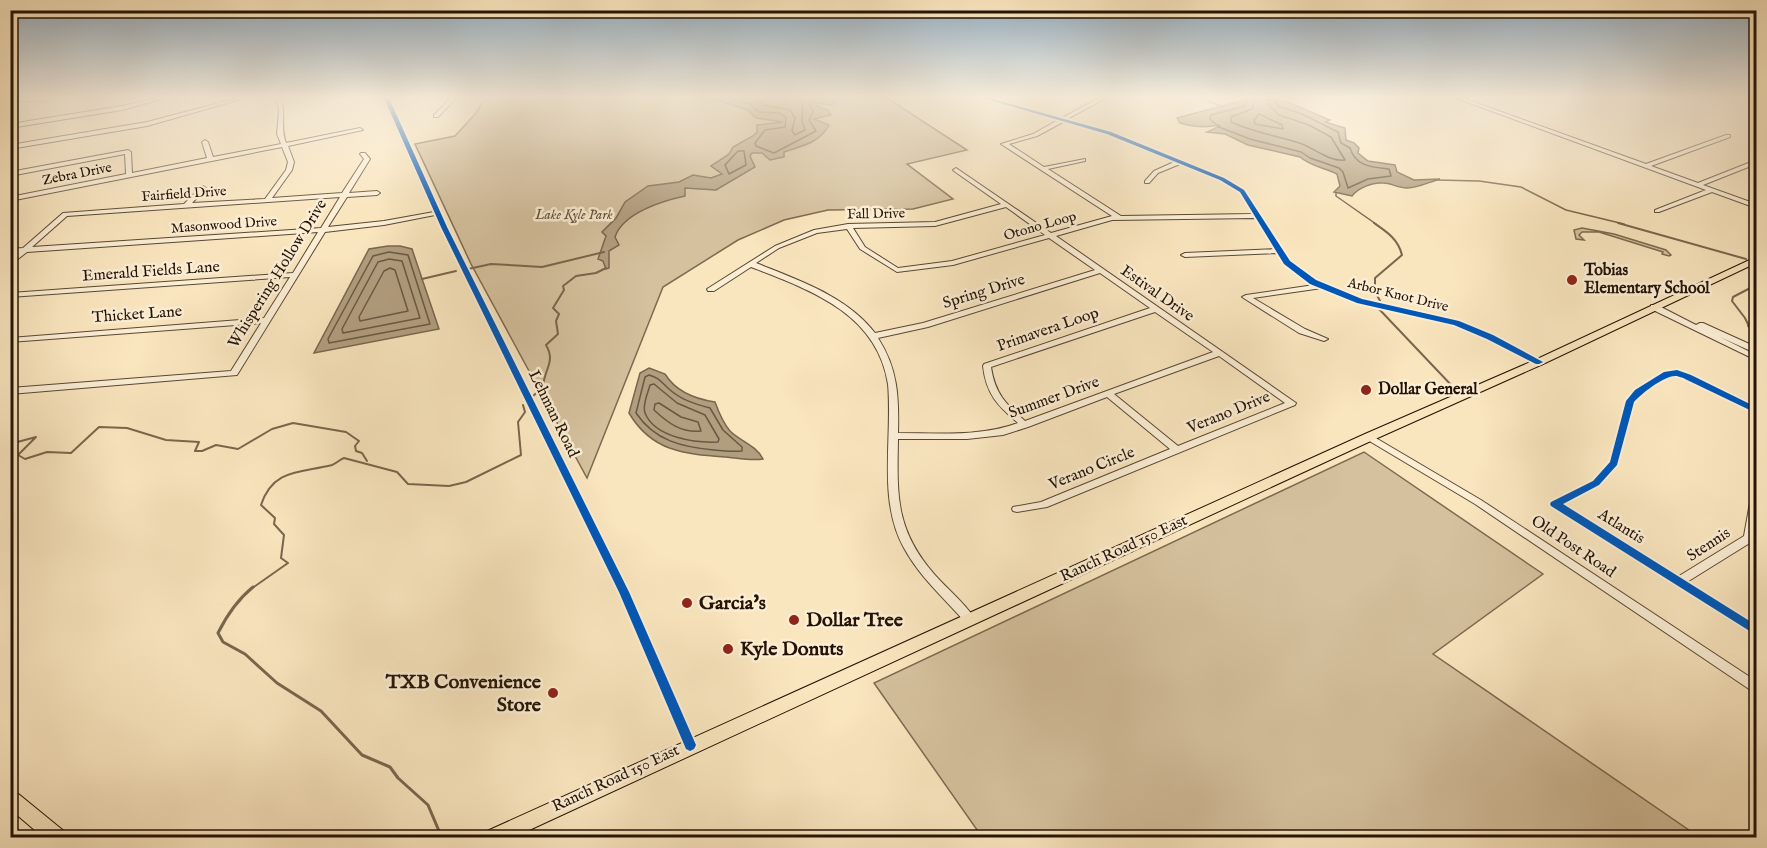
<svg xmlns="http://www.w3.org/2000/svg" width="1767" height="848" font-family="'IM FELL English',serif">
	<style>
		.green { fill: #d5c19e; stroke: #7c6a51; stroke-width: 1.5 }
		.water { fill: #b19e7f; stroke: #79664e; stroke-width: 1.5 }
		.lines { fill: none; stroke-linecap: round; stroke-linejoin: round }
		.shore { stroke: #6a5842; stroke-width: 1.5 }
		.stream-far2 { stroke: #79664e; stroke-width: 1.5 }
		.stream-far1 { stroke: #79664e; stroke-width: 2 }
		.stream { stroke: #79664e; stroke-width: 3 }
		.minor-casing { stroke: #594832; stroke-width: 2 }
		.major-casing { stroke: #241304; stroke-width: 2 }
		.minor { fill: #fbeed5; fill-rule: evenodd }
		.major { fill: #f9e5be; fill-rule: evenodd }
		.cycleway-casing { stroke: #fbeed5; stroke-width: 4 }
		.cycleway { fill: #0057b8; fill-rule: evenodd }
		.poi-dot { fill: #8f2418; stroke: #fbeed5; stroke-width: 2 }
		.labels { text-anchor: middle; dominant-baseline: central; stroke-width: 5; stroke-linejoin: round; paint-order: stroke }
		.far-street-label { font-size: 14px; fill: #241304; stroke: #fbeed5 }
		.far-park-label { font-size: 14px; font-style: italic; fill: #62503a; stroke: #fbeed5 }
		.poi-label { font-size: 16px; font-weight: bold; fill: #241304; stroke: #fbeed5; text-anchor: start }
		.street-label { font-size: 16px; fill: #241304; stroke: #fbeed5 }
		.near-poi-label { font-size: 20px; font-weight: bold; fill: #241304; stroke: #fbeed5; text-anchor: start }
	</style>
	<rect width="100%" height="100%" fill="#f9e5be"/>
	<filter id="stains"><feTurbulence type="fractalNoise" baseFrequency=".00333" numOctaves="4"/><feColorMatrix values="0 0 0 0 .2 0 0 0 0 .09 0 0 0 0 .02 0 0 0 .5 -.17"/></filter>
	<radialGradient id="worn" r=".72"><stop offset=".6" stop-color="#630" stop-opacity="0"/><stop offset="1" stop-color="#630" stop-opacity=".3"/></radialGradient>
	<path class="green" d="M485,98H887L967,150L907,164L953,199L913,209L828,210L784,220L738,240L663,287L587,478L471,264L415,144L455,136L476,113Z
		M1582,228L1614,234L1666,250L1671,255L1669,256L1662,254L1663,252L1599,232H1582L1579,235L1584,240L1576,239L1574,230Z
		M1364,452L1543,574L1433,654L1699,837H982L874,683Z"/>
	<path class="water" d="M711,98H836L832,105L815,103L817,106L828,110L831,115L814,119L829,125C820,143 801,146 784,152V157L770,160L762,153H752L750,156L755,167L716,190L685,188V196C662,201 623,213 615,237L619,245L609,251V268L606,269L603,261L598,259L606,236L602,232L616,218L625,202L648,186L679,182L693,175L711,178L722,174L711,166L729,154L733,147L753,136L757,132V125L783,122L756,118L748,110Z
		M1252,98L1285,101L1330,120L1325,122L1345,128L1346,140L1354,143L1359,148L1358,153L1368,161L1395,165L1397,172L1414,180L1440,179C1429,182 1418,188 1407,188C1398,188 1391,183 1383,183C1373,182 1358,188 1352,196L1334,192L1340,186L1337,174C1325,168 1310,166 1300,157L1248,145L1225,134L1207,132L1220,126L1219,125C1206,128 1193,127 1180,123L1177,118Z
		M388,246H400L412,249L439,329L314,353L369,249Z
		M649,368L665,374C676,392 695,399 715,402C719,413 723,423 730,431C740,441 757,446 763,459C752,461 737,458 726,457C685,454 652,452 629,413L640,373Z"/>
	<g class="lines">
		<path class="shore" d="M731,98L750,104L759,112L779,113L786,117L785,127L765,130L755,143L756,146L774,153L816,131L809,120L813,112L809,104L812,98
			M754,98L764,105L790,110L795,118L792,131L795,135L805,130L802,121L803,98
			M1248,98L1245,106L1211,115L1210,119L1219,127L1250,139L1301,152L1310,158L1339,168L1343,172L1348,188L1368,179L1391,176L1389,169C1372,167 1356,167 1350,148L1341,143L1338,132L1302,114L1278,106L1274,98
			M1256,98L1252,109L1231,117V122C1255,133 1278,136 1302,144C1315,149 1330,162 1345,160L1331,137L1309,125L1279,115L1269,105L1267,98
			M1259,114L1282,125L1283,129L1255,124L1254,120Z
			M738,151H744L746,165L729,174L725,165Z
			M389,252L408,255L430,324L329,343L328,339L373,256Z
			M389,259L402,261L420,318L343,333L342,329L378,262Z
			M390,268L395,270L408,311L360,321L359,317L384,271Z
			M649,375C660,378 661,382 669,389C681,400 695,404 710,408L723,430L742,447V451C732,452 723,451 714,450C682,447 655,441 636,413L645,377Z
			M654,384L677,403L705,415L719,439L718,442C696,443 655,438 645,413C642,405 648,393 650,385Z
			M659,403L681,417L698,422L701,431C681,433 668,423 654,410L655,404Z"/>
		<path class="stream-far2" d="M1201,98L1223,107
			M1437,180L1479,181L1521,187L1566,210L1624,224
			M1336,193V196L1376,224"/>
		<path class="stream-far1" d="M1374,223C1387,232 1398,239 1402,255L1375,278V291L1380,301
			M1618,223L1746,259
			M468,269L491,264L542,267L604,252
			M422,279L456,271
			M1756,285L1733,297L1732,301L1745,318L1756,341
			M1379,309L1454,388
			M1748,326L1756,329
			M532,397L543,387C544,369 556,362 546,345L558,334L556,321L559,314L553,308L564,290L563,286L576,276L596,273L606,268
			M10,444L36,437L18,455L25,459L47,452L71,453L99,427L127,428L166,440L199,442L195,451H202L216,445L238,449L272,429L293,423L346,432L359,441L355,446L356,451L362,453L367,461
			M251,589L288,563L281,558L284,535L274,524L275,518L261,505C273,468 301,473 332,465C337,463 339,460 344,458L397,472L408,484L449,486L466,482L521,455L518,422L525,412L523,405"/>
		<path class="stream" d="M253,587C237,600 227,615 218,633L223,642L245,654L277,683L321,711L362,755L390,767L398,778L428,805L439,831L447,838"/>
		<g class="minor-casing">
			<path id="minor" d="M10,98H51L48,100L10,102Z
				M158,98H165L122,110L10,128V124L122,106Z
				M238,98H245L147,126L10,149V145L147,122Z
				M276,98H281C286,114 280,128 286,143L360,128L363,130L288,146L294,162L292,170L272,198L342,193L364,159L360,154L361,153H365L370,159L349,193L377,191L380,193L377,195L347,197L328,227L384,221L434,212L383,98H389L447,227L629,592L696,745L694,749L690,751L686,749L619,592L435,215L384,225L325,232L237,375L10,394V388L231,371L261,323L10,342V338L264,318L290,277L10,297V293L293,273L318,232L27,252L10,265V259L17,253H10V249L23,248L63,213L184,204L201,187L203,186L206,188L192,203L265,199L286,170L288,162L282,147L10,201V197L126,174L125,154L10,176V172L128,150L131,152L132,173L207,158L202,142L205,140L208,142L213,157L281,144L277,134L279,110ZM340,197L321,228L32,247L67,216Z
				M451,98H456L438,117H434V115Z
				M983,98H989L1062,118L1099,98H1104V99L1067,119L1111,132L1224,178L1244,190L1290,261L1316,280L1362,299L1459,321L1493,335L1543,362L1539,364H1536L1487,339L1454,325L1357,303L1322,288L1253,298L1305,329L1328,339L1324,341L1299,333L1242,297L1246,295L1314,285L1284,264L1278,253L1185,257L1181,255L1185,253L1275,249L1256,218L1112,220L1056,236L1296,403L1295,405L1047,507L1017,512L1013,511L1012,509L1013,507L1041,502L1170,449L1107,397L1028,427L1003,435L967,439H898C897,495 895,529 934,574C947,589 964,602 975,619L973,622L969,623L965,622C944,598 919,576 904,548C877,500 893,437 888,384C877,313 810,290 751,267L714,291H708L707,289L775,246L814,230L848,224L935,222L1001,204L954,171L953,170L956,168L1051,233L1112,216L1001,144L1033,134L1058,120L983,99ZM1063,122L1107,134L1174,162L1154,171L1145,181V183H1149L1158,173L1180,164L1220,180L1240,192L1253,214L1121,216L1048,169L1085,161V159L1044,167L1009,144L1037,136ZM1006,207L1045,235L952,261L898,268L865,247L853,228L935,226ZM847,229L860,249L897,272L953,265L1049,238L1095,270L923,323L875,333C847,296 798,280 756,263L779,248L817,233ZM1100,273L1150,308L984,364L983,366C986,394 998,406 1018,423C980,437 938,433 898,433C899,397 898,369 878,338L928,327ZM1155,312L1213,352L1025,421C1006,404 995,394 991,367ZM1219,356L1285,403L1178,446L1114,394Z
				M1456,98H1463L1646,164L1726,135H1730V137L1651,166L1698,183L1756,160V164L1703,185L1756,204V208L1712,192L1659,212H1655V210L1706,190Z
				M1651,305H1657L1696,325L1700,323H1703L1756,347V352H1753L1720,337L1756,355V360L1651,309Z
				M1677,370L1691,375L1756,407V413L1685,379C1684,378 1677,376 1676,376C1665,375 1641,394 1634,402L1617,465L1599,485L1563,504L1679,576L1744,536L1751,497L1753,495L1756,494V524L1753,541L1687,582L1756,625V635L1551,506L1550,504L1551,502L1593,481L1610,462L1626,401L1635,390L1664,372Z
				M1369,434L1481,500L1756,681V692L1752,691L1475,504L1366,439L1364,437L1366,435Z"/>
		</g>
		<g class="major-casing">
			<path id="major" d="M1756,257V263L1543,364L1373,440L512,838H482L485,832L1365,434L1535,360Z
				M10,790L16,792L65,832L68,838H44L10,809Z"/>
		</g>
		<use href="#minor" class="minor"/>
		<use href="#major" class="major"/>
		<g class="cycleway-casing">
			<path id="cycleway" d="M384,98H389L447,227L629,592L696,745L694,749L690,751L686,749L619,592L441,227Z
				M982,98H989L1111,132L1224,178L1244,190L1290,261L1316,280L1362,299L1459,321L1493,335L1543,362L1539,364H1536L1487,339L1454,325L1357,303L1310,284L1284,264L1240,192L1220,180L1107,134Z
				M1677,370L1691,375L1756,407V413L1685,379C1684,378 1677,376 1676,376C1665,375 1641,394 1634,402L1617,465L1599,485L1563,504L1756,625V635L1551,506L1550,504L1551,502L1593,481L1610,462L1626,401L1635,390L1664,372Z"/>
		</g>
		<use href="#cycleway" class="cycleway"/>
	</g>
	<linearGradient id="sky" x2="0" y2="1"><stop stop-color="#92abbe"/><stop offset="0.45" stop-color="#fcf3e2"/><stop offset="1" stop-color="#fcf3e2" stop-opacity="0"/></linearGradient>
	<rect width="1767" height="216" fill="url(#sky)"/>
	<g class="poi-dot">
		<circle cx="1572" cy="280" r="6"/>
		<circle cx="1366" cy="390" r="6"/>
		<circle cx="687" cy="603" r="6"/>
		<circle cx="794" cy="620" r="6"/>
		<circle cx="728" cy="649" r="6"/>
		<circle cx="553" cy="693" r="6"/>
	</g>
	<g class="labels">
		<g class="far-street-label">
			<text transform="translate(77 174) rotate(-11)">Zebra Drive</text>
			<text transform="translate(184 194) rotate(-4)">Fairfield Drive</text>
			<text transform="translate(876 214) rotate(-1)">Fall Drive</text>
			<text transform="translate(224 225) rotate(-4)">Masonwood Drive</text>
			<text transform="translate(1040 226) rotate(-16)">Otono Loop</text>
			<text transform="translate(1398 295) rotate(14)">Arbor Knot Drive</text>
		</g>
		<g class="far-park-label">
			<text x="574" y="215">Lake Kyle Park</text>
		</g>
		<g class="poi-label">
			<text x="1584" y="271">Tobias<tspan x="1584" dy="18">Elementary School</tspan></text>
			<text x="1378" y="390">Dollar General</text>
		</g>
		<g class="street-label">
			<text transform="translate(151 272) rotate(-4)">Emerald Fields Lane</text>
			<text transform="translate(278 274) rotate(-58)">Whispering Hollow Drive</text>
			<text transform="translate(984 292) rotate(-17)">Spring Drive</text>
			<text transform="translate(1157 294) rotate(35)">Estival Drive</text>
			<text transform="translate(137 315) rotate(-4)">Thicket Lane</text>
			<text transform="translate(1048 330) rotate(-19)">Primavera Loop</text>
			<text transform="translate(1054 398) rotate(-20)">Summer Drive</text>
			<text transform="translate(1229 413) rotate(-22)">Verano Drive</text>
			<text transform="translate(553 414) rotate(64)">Lehman Road</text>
			<text transform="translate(1092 469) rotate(-22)">Verano Circle</text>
			<text transform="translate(1621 527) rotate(32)">Atlantis</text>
			<text transform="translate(1709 545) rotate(-33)">Stennis</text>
			<text transform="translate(1573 547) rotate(34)">Old Post Road</text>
			<text transform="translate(1124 549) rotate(-25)">Ranch Road 150 East</text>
			<text transform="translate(616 779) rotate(-25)">Ranch Road 150 East</text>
		</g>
		<g class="near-poi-label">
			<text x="699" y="603">Garcia's</text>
			<text x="806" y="620">Dollar Tree</text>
			<text x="740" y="649">Kyle Donuts</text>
			<text x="541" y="682" text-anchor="end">TXB Convenience<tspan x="541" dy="23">Store</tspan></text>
		</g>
	</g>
	<rect width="1767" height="848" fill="none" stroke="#f9e5be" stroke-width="36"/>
	<rect x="12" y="12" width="1743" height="824" fill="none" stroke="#241304" stroke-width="3"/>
	<rect x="18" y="18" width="1731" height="812" fill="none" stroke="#241304" stroke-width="1.5"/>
	<rect width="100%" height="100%" filter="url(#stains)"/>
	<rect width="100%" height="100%" fill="url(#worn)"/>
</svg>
